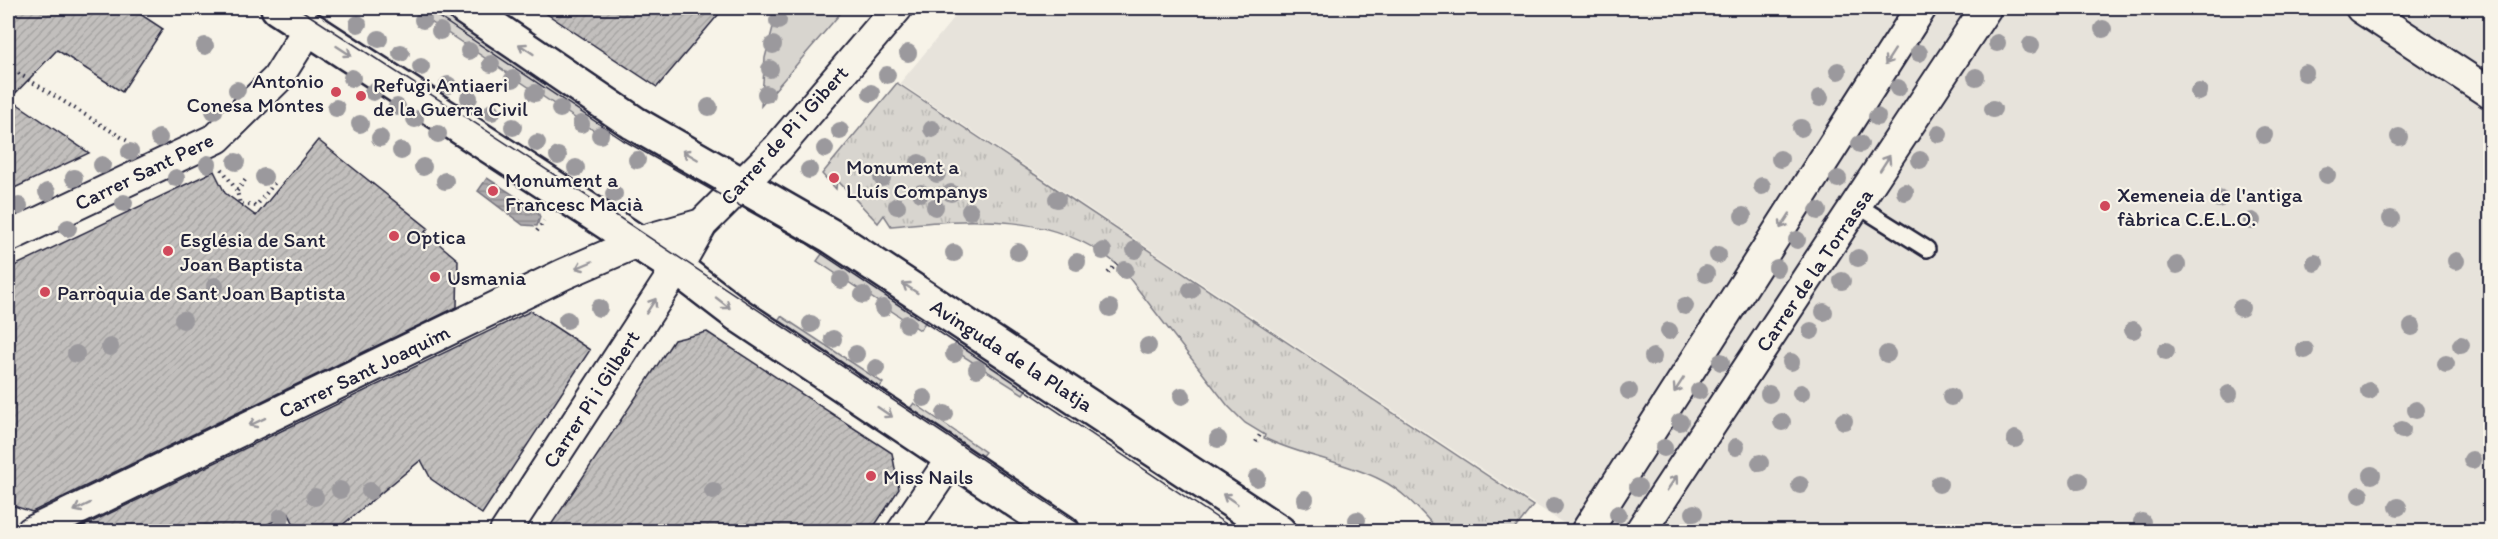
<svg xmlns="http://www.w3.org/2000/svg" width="2498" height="539" font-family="Itim,sans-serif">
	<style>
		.built { fill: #e7e3db }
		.grass { fill: #d8d5cf; stroke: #7d7c85; stroke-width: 1.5 }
		.park { fill: url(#park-tufts); stroke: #7d7c85; stroke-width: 1.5 }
		.water { fill: url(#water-rules); stroke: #76747f; stroke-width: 1.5 }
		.building { fill: url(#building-hatch); stroke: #22223b; stroke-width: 1.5 }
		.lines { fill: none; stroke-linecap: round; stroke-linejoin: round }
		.lane-casing { stroke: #22223b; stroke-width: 20 }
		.street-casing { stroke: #22223b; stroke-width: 34 }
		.secondary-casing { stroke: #22223b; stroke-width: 38 }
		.path { stroke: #22223b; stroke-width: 4; stroke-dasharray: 1.5 4.5; stroke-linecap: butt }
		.lane { stroke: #f7f3e8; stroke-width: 15 }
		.street { stroke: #f7f3e8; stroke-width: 30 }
		.secondary { stroke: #f7f3e8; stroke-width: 33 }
		.tram { stroke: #22223b; stroke-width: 1.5 }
		.tree { fill: #9b999d }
		.oneway { stroke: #97959a }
		.poi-dot { fill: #d1495b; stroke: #f7f3e8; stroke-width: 2 }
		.labels { text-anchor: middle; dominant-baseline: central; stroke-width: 4.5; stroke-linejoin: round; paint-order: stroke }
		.poi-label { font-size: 21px; fill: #22223b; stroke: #f7f3e8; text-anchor: start }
		.street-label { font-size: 21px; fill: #22223b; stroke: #f7f3e8 }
	</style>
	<defs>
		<pattern id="park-tufts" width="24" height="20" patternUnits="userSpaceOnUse" patternTransform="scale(1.5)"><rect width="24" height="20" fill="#d8d5cf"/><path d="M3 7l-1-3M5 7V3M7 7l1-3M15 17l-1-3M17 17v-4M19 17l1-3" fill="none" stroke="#b9b7b3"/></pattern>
		<pattern id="water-rules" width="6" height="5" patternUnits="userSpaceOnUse" patternTransform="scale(1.5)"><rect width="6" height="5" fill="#aeabad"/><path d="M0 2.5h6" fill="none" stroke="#8d8b8e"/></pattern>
		<pattern id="building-hatch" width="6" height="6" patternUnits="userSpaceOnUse" patternTransform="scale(1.5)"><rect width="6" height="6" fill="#c2bfbd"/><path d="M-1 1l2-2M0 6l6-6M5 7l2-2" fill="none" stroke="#a6a4a3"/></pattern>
	</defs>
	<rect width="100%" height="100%" fill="#f7f3e8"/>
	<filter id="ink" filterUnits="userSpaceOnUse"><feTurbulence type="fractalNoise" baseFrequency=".0167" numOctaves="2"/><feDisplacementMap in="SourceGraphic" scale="12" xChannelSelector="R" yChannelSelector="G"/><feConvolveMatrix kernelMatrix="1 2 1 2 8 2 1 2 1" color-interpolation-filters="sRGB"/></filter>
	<g filter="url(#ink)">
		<path class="built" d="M962,8H2490V531H1575L900,83Z"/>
		<path class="grass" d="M410,8H440L614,123L605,138Z
			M778,8H845L761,106L765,58Z
			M827,247L930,315L920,330L817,261Z
			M781,316L883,383L873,396L772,329Z
			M961,336L1031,383L1023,394L952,349Z
			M914,403L985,452L976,463L904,416Z"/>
		<path class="park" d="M897,83L1533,506L1513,531H1439C1422,513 1404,491 1381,480C1344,461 1301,456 1264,438L1265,435L1245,423L1228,406L1123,270C1061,211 970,218 891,226L884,215L878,223L837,180L836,189L822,174Z"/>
		<path class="water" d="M487,178L537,210L540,217L537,226L523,225L478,191Z"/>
		<path class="building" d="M8,8H131L163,29L122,92L57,50L10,99L89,153L8,191Z
			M538,8H724L657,87Z
			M318,140L428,228L425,232L458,260L457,307L32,512L8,504V269L214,171L225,193L256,216Z
			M531,311L590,350L482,514L431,479L421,460L335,531H297L289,514L254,531H85L77,529Z
			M707,332L892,453L899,489L871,531H547L674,340Z"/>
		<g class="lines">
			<g class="lane-casing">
				<path id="lane" d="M1857,205L1927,249"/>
			</g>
			<g class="street-casing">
				<path id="street" d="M2361,8L2490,93
					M8,237L217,138L277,79L309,28
					M31,532L564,274L638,242L702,224
					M505,532L677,268L702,224L778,148L897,8
					M902,532L952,458
					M1586,532L1921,8
					M1640,532L1986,8"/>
			</g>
			<g class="secondary-casing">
				<path id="secondary" d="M278,8L677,268L737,314L1063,532
					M465,8L634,123L831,236L1279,532"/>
			</g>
			<path class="path" d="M8,67L129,142
				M222,169L237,191L240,204L256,206L277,180
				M237,191L246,179
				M537,231L544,221
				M1108,273L1117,264
				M1256,442L1261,433
				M1429,531L1434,526"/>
			<use href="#lane" class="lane"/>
			<use href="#street" class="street"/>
			<use href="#secondary" class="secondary"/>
			<path class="tram" d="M298,8L587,196L1091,532
				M425,8L623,140L806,243L1238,532"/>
		</g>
		<g class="tree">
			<circle cx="423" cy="20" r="9"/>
			<circle cx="778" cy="21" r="9"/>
			<circle cx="358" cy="24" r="9"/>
			<circle cx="2103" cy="29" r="9"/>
			<circle cx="440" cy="31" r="9"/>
			<circle cx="379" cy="39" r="9"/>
			<circle cx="1997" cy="43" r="9"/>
			<circle cx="773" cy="45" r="9"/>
			<circle cx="2031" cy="45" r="9"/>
			<circle cx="205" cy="46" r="9"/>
			<circle cx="469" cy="51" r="9"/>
			<circle cx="401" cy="53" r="9"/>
			<circle cx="908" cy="53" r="9"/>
			<circle cx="1919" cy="53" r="9"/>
			<circle cx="491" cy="64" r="9"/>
			<circle cx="421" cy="67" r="9"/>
			<circle cx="770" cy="69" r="9"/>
			<circle cx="1838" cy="71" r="9"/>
			<circle cx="2305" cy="73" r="9"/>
			<circle cx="887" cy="75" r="9"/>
			<circle cx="1976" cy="77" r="9"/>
			<circle cx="352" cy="78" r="9"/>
			<circle cx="513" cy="79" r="9"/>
			<circle cx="448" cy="85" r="9"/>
			<circle cx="1898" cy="88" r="9"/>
			<circle cx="237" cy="90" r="9"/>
			<circle cx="373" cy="92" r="9"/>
			<circle cx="2199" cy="92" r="9"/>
			<circle cx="535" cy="93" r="9"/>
			<circle cx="871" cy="93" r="9"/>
			<circle cx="766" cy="94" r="9"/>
			<circle cx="469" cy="98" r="9"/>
			<circle cx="1820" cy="98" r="9"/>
			<circle cx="397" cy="107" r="9"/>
			<circle cx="709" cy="107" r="9"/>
			<circle cx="336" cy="108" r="9"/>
			<circle cx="560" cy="109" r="9"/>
			<circle cx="1993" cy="109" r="9"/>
			<circle cx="214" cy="111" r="9"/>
			<circle cx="492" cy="112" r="9"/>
			<circle cx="1877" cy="117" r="9"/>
			<circle cx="415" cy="119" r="9"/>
			<circle cx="360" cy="124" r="9"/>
			<circle cx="581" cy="124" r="9"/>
			<circle cx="513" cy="127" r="9"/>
			<circle cx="1801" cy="128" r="9"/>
			<circle cx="932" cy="129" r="9"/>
			<circle cx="840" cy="131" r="9"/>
			<circle cx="438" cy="134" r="9"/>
			<circle cx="1939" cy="134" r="9"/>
			<circle cx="600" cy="135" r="9"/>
			<circle cx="2264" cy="135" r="9"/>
			<circle cx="2399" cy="137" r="9"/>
			<circle cx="159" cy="138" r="9"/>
			<circle cx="380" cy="138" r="9"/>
			<circle cx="537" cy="143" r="9"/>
			<circle cx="1860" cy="144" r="9"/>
			<circle cx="825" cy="149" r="9"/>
			<circle cx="401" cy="151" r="9"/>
			<circle cx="130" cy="152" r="9"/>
			<circle cx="558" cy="156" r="9"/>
			<circle cx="1780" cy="159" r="9"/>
			<circle cx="637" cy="160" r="9"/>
			<circle cx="1920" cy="160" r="9"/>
			<circle cx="236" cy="162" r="9"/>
			<circle cx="919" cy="163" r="9"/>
			<circle cx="208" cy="164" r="9"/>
			<circle cx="102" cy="165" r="9"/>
			<circle cx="423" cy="167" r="9"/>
			<circle cx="576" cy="168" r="9"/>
			<circle cx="809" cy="170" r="9"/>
			<circle cx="937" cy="174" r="9"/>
			<circle cx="2327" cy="175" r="9"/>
			<circle cx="264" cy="177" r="9"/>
			<circle cx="74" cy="178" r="9"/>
			<circle cx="176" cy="178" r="9"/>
			<circle cx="882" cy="178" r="9"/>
			<circle cx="1838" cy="179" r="9"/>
			<circle cx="445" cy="181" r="9"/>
			<circle cx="1762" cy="186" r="9"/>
			<circle cx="47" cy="192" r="9"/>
			<circle cx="1905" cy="192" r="9"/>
			<circle cx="921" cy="193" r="9"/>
			<circle cx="951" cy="193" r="9"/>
			<circle cx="614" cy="194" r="9"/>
			<circle cx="1057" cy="199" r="9"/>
			<circle cx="2219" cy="199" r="9"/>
			<circle cx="124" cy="203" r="9"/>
			<circle cx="19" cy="206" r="9"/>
			<circle cx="897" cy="206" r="9"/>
			<circle cx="935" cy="207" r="9"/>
			<circle cx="970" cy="211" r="9"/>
			<circle cx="1818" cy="211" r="9"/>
			<circle cx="1743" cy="216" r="9"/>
			<circle cx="2391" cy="219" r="9"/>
			<circle cx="2252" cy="221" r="9"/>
			<circle cx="68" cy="228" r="9"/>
			<circle cx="1797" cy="240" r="9"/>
			<circle cx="1135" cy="250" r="9"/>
			<circle cx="1103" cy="251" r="9"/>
			<circle cx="1018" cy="252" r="9"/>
			<circle cx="954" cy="253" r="9"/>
			<circle cx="1718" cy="255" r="9"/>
			<circle cx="1858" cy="258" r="9"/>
			<circle cx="2456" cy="261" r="9"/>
			<circle cx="1077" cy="262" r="9"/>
			<circle cx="2315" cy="263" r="9"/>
			<circle cx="2177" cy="265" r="9"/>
			<circle cx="1777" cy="268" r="9"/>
			<circle cx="1125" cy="270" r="9"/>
			<circle cx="1706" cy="274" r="9"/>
			<circle cx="841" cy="280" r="9"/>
			<circle cx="1842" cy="281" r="9"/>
			<circle cx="215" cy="286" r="9"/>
			<circle cx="1191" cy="290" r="9"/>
			<circle cx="863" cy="295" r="9"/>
			<circle cx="1685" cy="306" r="9"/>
			<circle cx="599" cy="308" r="9"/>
			<circle cx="883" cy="308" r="9"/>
			<circle cx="1110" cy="308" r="9"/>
			<circle cx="2241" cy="308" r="9"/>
			<circle cx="1824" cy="312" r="9"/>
			<circle cx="183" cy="320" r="9"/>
			<circle cx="567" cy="320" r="9"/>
			<circle cx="811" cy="324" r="9"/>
			<circle cx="907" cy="324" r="9"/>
			<circle cx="2412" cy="327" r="9"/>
			<circle cx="2133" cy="330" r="9"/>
			<circle cx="1669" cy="331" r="9"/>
			<circle cx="1811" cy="331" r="9"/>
			<circle cx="833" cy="339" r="9"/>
			<circle cx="2461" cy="345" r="9"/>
			<circle cx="1148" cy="346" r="9"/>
			<circle cx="110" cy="347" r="9"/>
			<circle cx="2305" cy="350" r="9"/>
			<circle cx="2166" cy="351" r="9"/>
			<circle cx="76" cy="354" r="9"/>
			<circle cx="856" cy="354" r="9"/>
			<circle cx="954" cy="354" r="9"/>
			<circle cx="1887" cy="354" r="9"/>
			<circle cx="1653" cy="357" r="9"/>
			<circle cx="1721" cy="362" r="9"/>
			<circle cx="1791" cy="362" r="9"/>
			<circle cx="2446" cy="364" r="9"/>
			<circle cx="876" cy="368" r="9"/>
			<circle cx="977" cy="369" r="9"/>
			<circle cx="1629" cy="391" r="9"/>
			<circle cx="1699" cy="391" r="9"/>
			<circle cx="2369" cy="391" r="9"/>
			<circle cx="1801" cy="393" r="9"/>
			<circle cx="1769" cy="394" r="9"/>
			<circle cx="2229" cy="394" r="9"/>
			<circle cx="1182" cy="396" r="9"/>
			<circle cx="1951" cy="397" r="9"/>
			<circle cx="924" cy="398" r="9"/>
			<circle cx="2416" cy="410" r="9"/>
			<circle cx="945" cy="414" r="9"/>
			<circle cx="1844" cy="421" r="9"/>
			<circle cx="1680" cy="422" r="9"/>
			<circle cx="1782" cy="422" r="9"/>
			<circle cx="2402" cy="430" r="9"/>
			<circle cx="1218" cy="439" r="9"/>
			<circle cx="2015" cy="439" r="9"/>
			<circle cx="1736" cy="447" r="9"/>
			<circle cx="1664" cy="448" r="9"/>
			<circle cx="2472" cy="460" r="9"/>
			<circle cx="1760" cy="463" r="9"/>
			<circle cx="2372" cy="475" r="9"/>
			<circle cx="1257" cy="478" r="9"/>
			<circle cx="2079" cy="481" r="9"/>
			<circle cx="1939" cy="484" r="9"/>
			<circle cx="1800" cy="485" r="9"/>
			<circle cx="1638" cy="487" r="9"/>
			<circle cx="340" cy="490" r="9"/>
			<circle cx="370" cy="491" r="9"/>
			<circle cx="713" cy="491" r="9"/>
			<circle cx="2360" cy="495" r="9"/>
			<circle cx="315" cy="497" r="9"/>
			<circle cx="1305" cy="499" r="9"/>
			<circle cx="1554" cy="506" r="9"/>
			<circle cx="2398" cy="507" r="9"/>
			<circle cx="1694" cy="513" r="9"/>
			<circle cx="1618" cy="514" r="9"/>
			<circle cx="281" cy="517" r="9"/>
			<circle cx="1357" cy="520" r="9"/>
			<circle cx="2142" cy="522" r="9"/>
		</g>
		<defs><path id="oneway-shaft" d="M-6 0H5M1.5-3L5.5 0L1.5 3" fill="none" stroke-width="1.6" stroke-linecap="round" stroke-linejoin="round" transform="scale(1.5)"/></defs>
		<g class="oneway">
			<use href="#oneway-shaft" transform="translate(526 49) rotate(-146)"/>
			<use href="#oneway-shaft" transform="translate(344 51) rotate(33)"/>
			<use href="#oneway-shaft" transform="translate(1890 57) rotate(123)"/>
			<use href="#oneway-shaft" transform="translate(690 155) rotate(-150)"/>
			<use href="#oneway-shaft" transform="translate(1885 163) rotate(-57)"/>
			<use href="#oneway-shaft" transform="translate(1785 221) rotate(123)"/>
			<use href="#oneway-shaft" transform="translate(584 265) rotate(157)"/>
			<use href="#oneway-shaft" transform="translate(910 288) rotate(-147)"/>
			<use href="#oneway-shaft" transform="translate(723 303) rotate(38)"/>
			<use href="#oneway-shaft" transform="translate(651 306) rotate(-57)"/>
			<use href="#oneway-shaft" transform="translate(1679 385) rotate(123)"/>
			<use href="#oneway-shaft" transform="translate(885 412) rotate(34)"/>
			<use href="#oneway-shaft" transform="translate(257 422) rotate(154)"/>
			<use href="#oneway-shaft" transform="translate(1672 483) rotate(-56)"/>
			<use href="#oneway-shaft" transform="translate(1230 499) rotate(-146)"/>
			<use href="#oneway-shaft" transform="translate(82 507) rotate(154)"/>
		</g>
	</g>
	<g class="poi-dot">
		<circle cx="336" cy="92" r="6"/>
		<circle cx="361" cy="96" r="6"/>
		<circle cx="834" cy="178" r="6"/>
		<circle cx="493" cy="191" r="6"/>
		<circle cx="2105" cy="206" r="6"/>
		<circle cx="394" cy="236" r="6"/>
		<circle cx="168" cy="251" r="6"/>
		<circle cx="435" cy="277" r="6"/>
		<circle cx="45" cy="292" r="6"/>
		<circle cx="871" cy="476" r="6"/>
	</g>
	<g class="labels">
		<g class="poi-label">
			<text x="324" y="80" text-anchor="end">Antonio<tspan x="324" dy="24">Conesa Montes</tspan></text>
			<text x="373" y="84">Refugi Antiaeri<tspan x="373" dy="24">de la Guerra Civil</tspan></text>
			<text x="846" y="166">Monument a<tspan x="846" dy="24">Lluís Companys</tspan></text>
			<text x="505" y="179">Monument a<tspan x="505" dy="24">Francesc Macià</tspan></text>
			<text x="2117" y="194">Xemeneia de l'antiga<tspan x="2117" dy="24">fàbrica C.E.L.O.</tspan></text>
			<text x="406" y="236">Optica</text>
			<text x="180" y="239">Església de Sant<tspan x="180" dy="24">Joan Baptista</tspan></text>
			<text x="447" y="277">Usmania</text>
			<text x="57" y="292">Parròquia de Sant Joan Baptista</text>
			<text x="883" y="476">Miss Nails</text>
		</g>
		<g class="street-label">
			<text transform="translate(784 135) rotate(-48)">Carrer de Pi i Gibert</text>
			<text transform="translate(144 171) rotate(-26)">Carrer Sant Pere</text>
			<text transform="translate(1814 270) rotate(-56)">Carrer de la Torrassa</text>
			<text transform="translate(1012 355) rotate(33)">Avinguda de la Platja</text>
			<text transform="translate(364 371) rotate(-26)">Carrer Sant Joaquim</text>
			<text transform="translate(591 399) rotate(-57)">Carrer Pi i Gilbert</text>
		</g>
	</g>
	<rect width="2498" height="539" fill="none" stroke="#f7f3e8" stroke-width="30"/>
	<rect x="15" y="15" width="2468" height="509" fill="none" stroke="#22223b" stroke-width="2" filter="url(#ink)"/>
</svg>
